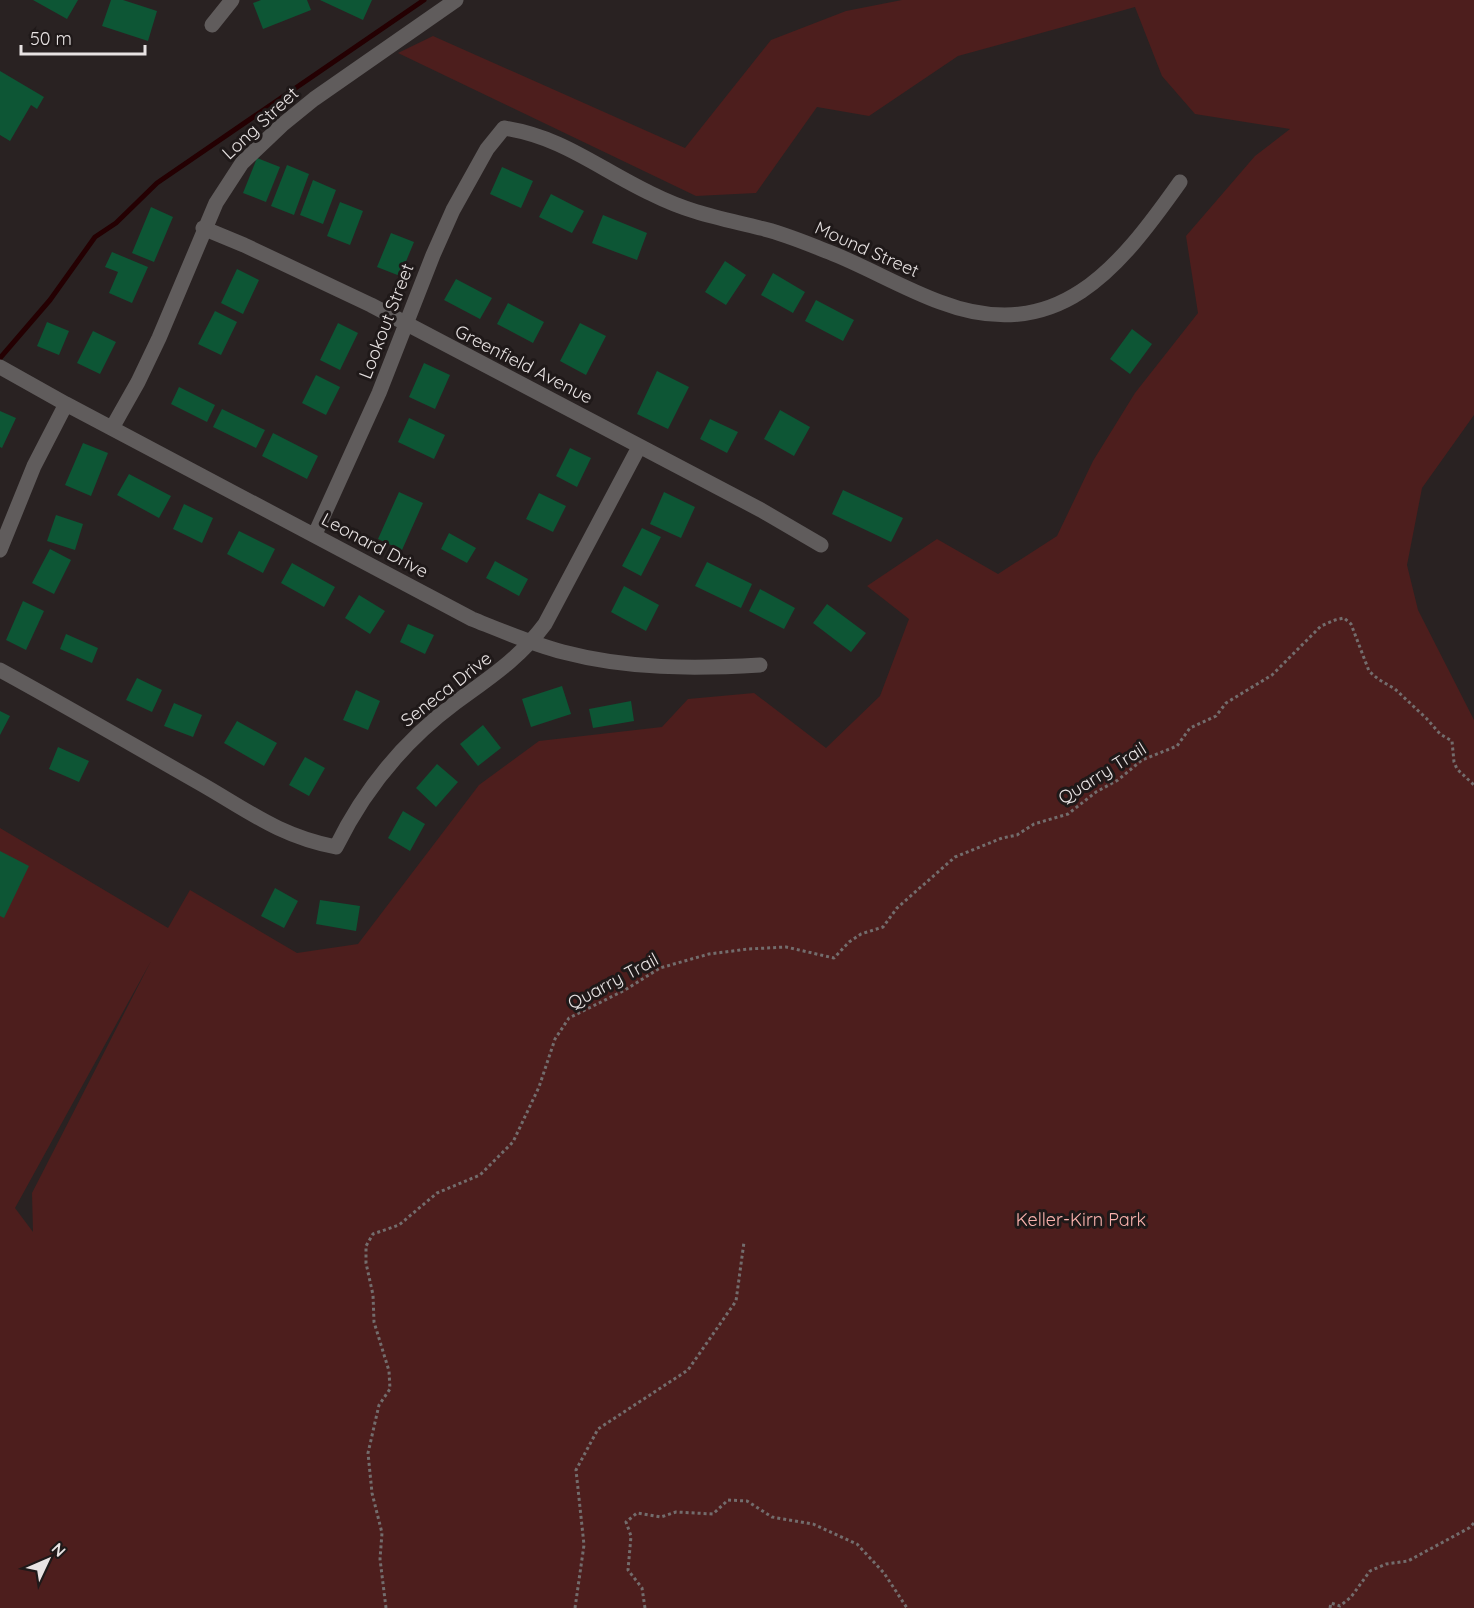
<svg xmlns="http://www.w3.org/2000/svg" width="1474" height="1608" font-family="Quicksand,sans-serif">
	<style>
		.green { fill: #4d1e1d; fill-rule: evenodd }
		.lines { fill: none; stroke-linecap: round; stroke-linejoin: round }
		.stream { stroke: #240002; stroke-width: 5 }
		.building { fill: #0d5635 }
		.path { stroke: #736d6d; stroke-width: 3; stroke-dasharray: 3 3; stroke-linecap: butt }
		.minor { stroke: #605c5c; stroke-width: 15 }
		.labels { text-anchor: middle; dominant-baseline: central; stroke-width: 6; stroke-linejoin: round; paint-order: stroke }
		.street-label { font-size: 18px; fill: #e8e3e3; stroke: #1f1919 }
		.park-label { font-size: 18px; fill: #fbb3ae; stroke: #1f1919 }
	</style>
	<rect width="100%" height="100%" fill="#292222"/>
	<path class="green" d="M902,0H1474V415L1422,488L1407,565L1418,610L1474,720V1608H0V828L168,928L190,890L297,953L358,944L479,785L539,741L662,727L688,699L754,693L826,748L880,696L909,619L867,586L937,539L998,574L1057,536L1093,461L1135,393L1198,313L1186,236L1255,156L1290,129L1195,114L1162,76L1135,7L958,56L869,116L817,107L756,193L696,196L398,53L433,36L685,148L771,40L846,11ZM151,961L32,1193L33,1232L15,1208Z"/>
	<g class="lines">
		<path class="stream" d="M0,358L50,300L95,237L116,223L157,183L424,0"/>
	</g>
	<path class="building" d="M33,0H78L67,19Z
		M111,0H123L157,11L148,41L102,26Z
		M261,0H307L311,10L263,29L253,3Z
		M320,0H372L363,20Z
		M0,71L44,97L37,109L31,105L10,141L0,135Z
		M257,158L280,167L266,202L243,193Z
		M287,165L309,174L294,215L271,206Z
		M502,167L533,181L521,208L490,194Z
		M313,180L336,190L323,224L300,215Z
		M551,194L584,211L572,233L539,217Z
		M340,202L363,211L350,245L327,236Z
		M151,207L173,217L154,262L132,253Z
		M603,215L647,233L637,260L592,243Z
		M391,233L414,242L400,276L377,267Z
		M112,252L148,267L132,303L109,293L118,272L105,267Z
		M725,261L746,275L726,305L705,292Z
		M237,269L259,280L243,314L221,303Z
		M773,273L805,292L793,313L761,295Z
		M456,279L492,298L480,319L444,300Z
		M816,300L854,320L843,341L805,321Z
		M508,303L544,322L533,343L497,324Z
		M215,311L237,322L221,355L198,344Z
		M47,322L69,331L59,355L37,346Z
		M338,323L358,333L340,370L320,360Z
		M580,323L606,336L586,375L560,361Z
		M1132,329L1152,344L1130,374L1110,359Z
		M93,331L116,342L100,374L77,363Z
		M424,363L450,375L435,409L409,397Z
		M657,371L689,387L668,429L637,414Z
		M316,375L340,387L326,415L302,403Z
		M179,387L215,405L207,422L171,404Z
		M222,409L265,430L256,448L213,427Z
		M780,410L810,427L794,456L764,439Z
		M0,411L16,418L2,448L0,447Z
		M409,418L445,435L434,459L398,442Z
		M710,419L738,432L727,453L700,439Z
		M273,433L318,456L307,479L262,456Z
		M83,443L108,453L91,496L65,485Z
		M570,448L591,458L577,487L556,476Z
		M129,474L171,496L159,518L117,495Z
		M843,490L903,518L891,542L832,514Z
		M399,492L423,503L402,550L378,539Z
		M664,492L695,507L681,538L650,524Z
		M539,493L566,506L553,532L526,519Z
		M184,504L213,518L202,543L173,529Z
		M56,515L83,524L75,550L47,541Z
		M642,528L661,537L641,576L622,566Z
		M239,531L275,549L263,573L227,554Z
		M449,533L476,548L467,563L441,549Z
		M50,549L71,560L54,594L32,583Z
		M495,561L528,579L519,596L486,578Z
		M707,562L752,584L741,608L695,586Z
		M292,563L335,587L324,607L281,583Z
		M624,586L659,605L646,631L611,612Z
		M760,589L795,608L784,629L749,611Z
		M359,595L385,611L370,634L345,618Z
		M23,601L44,611L26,650L6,640Z
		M827,604L866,633L851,652L813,623Z
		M408,624L434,635L425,654L400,642Z
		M66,634L98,648L92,663L60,649Z
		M137,678L162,690L152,712L126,700Z
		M562,686L571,714L531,727L522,699Z
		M356,690L380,701L368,730L343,720Z
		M631,701L634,721L593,728L589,709Z
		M174,703L202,715L193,737L164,726Z
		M0,711L10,716L0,735Z
		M237,721L277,743L264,766L224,743Z
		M483,725L501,748L478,766L460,744Z
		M58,747L89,761L79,782L49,769Z
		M305,757L325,768L309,796L289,785Z
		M437,764L458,782L436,807L416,788Z
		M403,811L425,824L410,851L388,838Z
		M0,851L29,866L4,918L0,916Z
		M275,888L298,901L284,928L261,916Z
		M320,900L360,906L356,931L316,924Z"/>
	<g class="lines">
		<path class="path" d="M386,1608L380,1559L382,1533L372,1493L368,1453L379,1405L390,1389L389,1371L374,1322L373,1295L366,1263V1246L373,1234L399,1225L437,1193L480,1175L513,1142L539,1087L555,1039L569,1018L625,990L660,968L709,954L748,949L786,947L834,958L849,942L861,934L883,927L897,908L955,857L1002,838L1017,835L1034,824L1068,814L1096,792L1118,780L1142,760L1177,746L1190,728L1216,716L1226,703L1272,675L1321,626L1335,620L1344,618L1351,624L1369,671L1378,679L1395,689L1427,719L1440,734L1452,741L1454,762L1457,769L1474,785
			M575,1608L584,1545L576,1470L598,1429L688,1370L736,1301L744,1242
			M645,1608L642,1588L628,1570L631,1536L626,1522L637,1513L661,1517L676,1512L713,1514L728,1500L747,1501L772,1517L813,1524L857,1544L884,1573L907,1608
			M1330,1608L1331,1603L1340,1606L1351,1597L1370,1571L1386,1564L1408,1561L1469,1528L1474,1523"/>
		<path class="minor" d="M212,25L232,0
			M203,228L244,245L371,305L761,510L821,545
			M0,367L66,404L472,619C502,631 532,644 563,652C627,669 694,669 760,665
			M112,428L138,382L159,338L216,203L242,163L282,125L314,99L456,0
			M315,534L379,393L433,255L453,210L487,149L504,128C563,137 599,169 652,194C690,213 720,218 760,228C783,233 806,243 829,252C867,267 902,288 940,302C1058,347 1119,268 1180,182
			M0,550L34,466L66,404
			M0,670C66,706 131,744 196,781C246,809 278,836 336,847C364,790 404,741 455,703C489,678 519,659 545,624L639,447"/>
	</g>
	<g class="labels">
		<g class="street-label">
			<text transform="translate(260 123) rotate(-43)">Long Street</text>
			<text transform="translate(867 249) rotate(24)">Mound Street</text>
			<text transform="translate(386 321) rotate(-69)">Lookout Street</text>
			<text transform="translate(524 364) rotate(27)">Greenfield Avenue</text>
			<text transform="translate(375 545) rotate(28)">Leonard Drive</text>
			<text transform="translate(446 689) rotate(-38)">Seneca Drive</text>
			<text transform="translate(1102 773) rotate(-32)">Quarry Trail</text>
			<text transform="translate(613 981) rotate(-28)">Quarry Trail</text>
		</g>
		<g class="park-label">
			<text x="1081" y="1219">Keller-Kirn Park</text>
		</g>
	</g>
	<g transform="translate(48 1560) rotate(46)" stroke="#1f1919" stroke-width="4.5" paint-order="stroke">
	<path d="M0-4.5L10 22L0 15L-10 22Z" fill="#e8e3e3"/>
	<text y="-9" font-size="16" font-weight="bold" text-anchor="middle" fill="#e8e3e3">N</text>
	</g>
	<path d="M21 45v9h124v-9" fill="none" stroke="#e8e3e3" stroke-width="3"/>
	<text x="30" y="45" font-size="18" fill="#e8e3e3" stroke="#1f1919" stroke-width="4.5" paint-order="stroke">50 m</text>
</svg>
